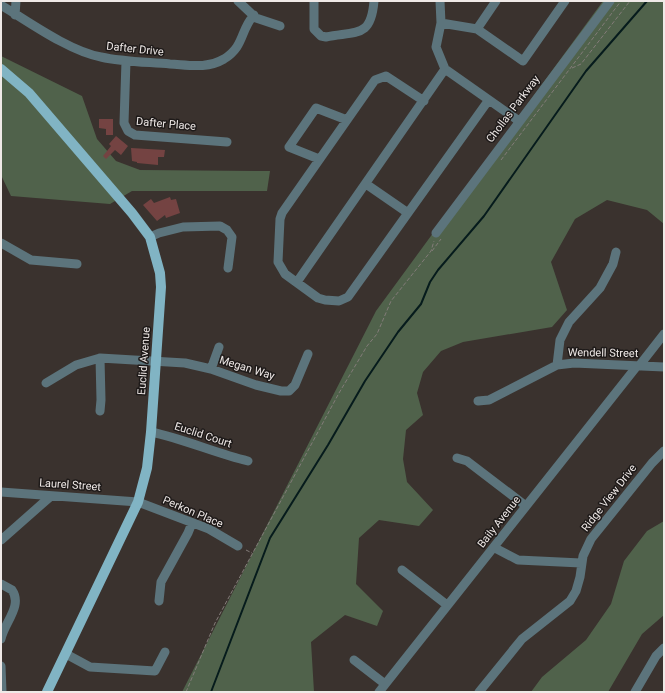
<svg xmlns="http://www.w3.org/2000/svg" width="665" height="693" font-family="Roboto,sans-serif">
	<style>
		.green { fill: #50624b }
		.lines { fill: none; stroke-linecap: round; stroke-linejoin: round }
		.stream { stroke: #061b1c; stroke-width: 2 }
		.building { fill: #744342 }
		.path { stroke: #837c79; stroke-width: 1; stroke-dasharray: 4 2; stroke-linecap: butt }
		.minor { stroke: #5c747c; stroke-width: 9 }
		.major { stroke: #81b4c4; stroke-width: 10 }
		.labels { text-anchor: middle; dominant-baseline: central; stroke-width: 3; stroke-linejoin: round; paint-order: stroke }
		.street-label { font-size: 11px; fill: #efe9e7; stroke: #1e1a19 }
	</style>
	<rect width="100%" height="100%" fill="#3a322e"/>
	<path class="green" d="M603,1H664V224L647,210L607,200L575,219L551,262L567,310L552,327L463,342L441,351L423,372L417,393L423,415L406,430L403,459L407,482L433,510L419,526L379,520L359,538L356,584L383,611L377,626L345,615L311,642L314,692H182L376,311Z
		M1,56L82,96L97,139L116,161L140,170L270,171L267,191H132L110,204L11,196L1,175Z
		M664,521V615L642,634L608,692H531L542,677L586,640L611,604L624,561L647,531Z"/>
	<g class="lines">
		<path class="stream" d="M211,692L270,538L328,445L365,381L398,332L421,304L430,282L438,270L484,216L586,71L647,1"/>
	</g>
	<path class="building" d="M99,119H113V135H106V129L99,128Z
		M116,136L128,146L121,155L115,150L106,159L103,156L111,146L109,144Z
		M131,148L165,150L164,157H158V165L137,163V162L132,161Z
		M170,197L171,200L176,199L180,213L166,218L165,215L157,221L143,205L151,199L154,203Z"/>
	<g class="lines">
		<path class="path" d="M572,68L581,64L630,1
			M501,160L621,1
			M432,251L441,239
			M246,550L252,553
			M186,692L215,623L339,393L367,346L377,334L391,301L431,251L434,241"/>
		<path class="minor" d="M238,1L256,18L280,26
			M314,1V29L321,36L326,37C357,31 371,38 374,1
			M440,1L441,23L436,47L445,69L519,121
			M1,5C29,22 69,51 101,57C123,62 147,62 170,64C189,65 207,69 224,59C245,46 240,30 254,15
			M15,15L16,1
			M441,23L477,29L523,61L565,1
			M477,29L496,1
			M126,61L124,123L128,131L135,135L227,142
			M424,101L386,76L375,80L282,213L280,219L278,262L285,274L318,298L325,300L339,301L348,297L488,101
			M319,159L289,147L316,108L347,120
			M366,184L408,213
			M436,233L610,1
			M150,237L159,233L183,227L220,226L227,230L232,237L228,268
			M1,243L31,260L77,264
			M297,282L445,69
			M557,365L560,340L569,322L600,288L613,264L616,252
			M639,366L664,334
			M211,369L219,347
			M46,383L76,365L100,358L185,363L211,369L256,385L281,391H289L295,385L308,354
			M478,401L489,400L557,365L574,363L664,367
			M100,411L101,400L100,358
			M151,432C184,439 215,453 248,461
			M457,458L467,461L526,506
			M1,492L138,502L209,529L238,546
			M1,540L51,496
			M495,548L518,560L581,563
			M402,570L447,605
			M1,584L12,590C23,606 4,623 1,639
			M159,601L161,582L188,533L192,523
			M66,654L90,667L155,671L165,652
			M354,660L385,684
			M1,666L2,692
			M379,692L637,366
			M479,692L522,639L570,601L576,591L580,577L583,556L591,539L652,463L664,451
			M635,692L656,656L664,648"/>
		<path class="major" d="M1,69L29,93L132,213L150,237L160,273L161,287L151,432L147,468L138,502L47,692"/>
	</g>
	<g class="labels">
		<g class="street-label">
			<text transform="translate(135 49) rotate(6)">Dafter Drive</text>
			<text transform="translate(513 109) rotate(-53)">Chollas Parkway</text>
			<text transform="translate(166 124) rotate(5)">Dafter Place</text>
			<text transform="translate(603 353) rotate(1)">Wendell Street</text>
			<text transform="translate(144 361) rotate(-86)">Euclid Avenue</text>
			<text transform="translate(247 368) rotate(17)">Megan Way</text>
			<text transform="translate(203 435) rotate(18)">Euclid Court</text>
			<text transform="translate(70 485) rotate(4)">Laurel Street</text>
			<text transform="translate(609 498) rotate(-52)">Ridge View Drive</text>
			<text transform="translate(193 512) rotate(23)">Perkon Place</text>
			<text transform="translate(499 522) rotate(-52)">Baily Avenue</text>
		</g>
	</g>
	<rect width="665" height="693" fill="none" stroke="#efe9e7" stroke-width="4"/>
</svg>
